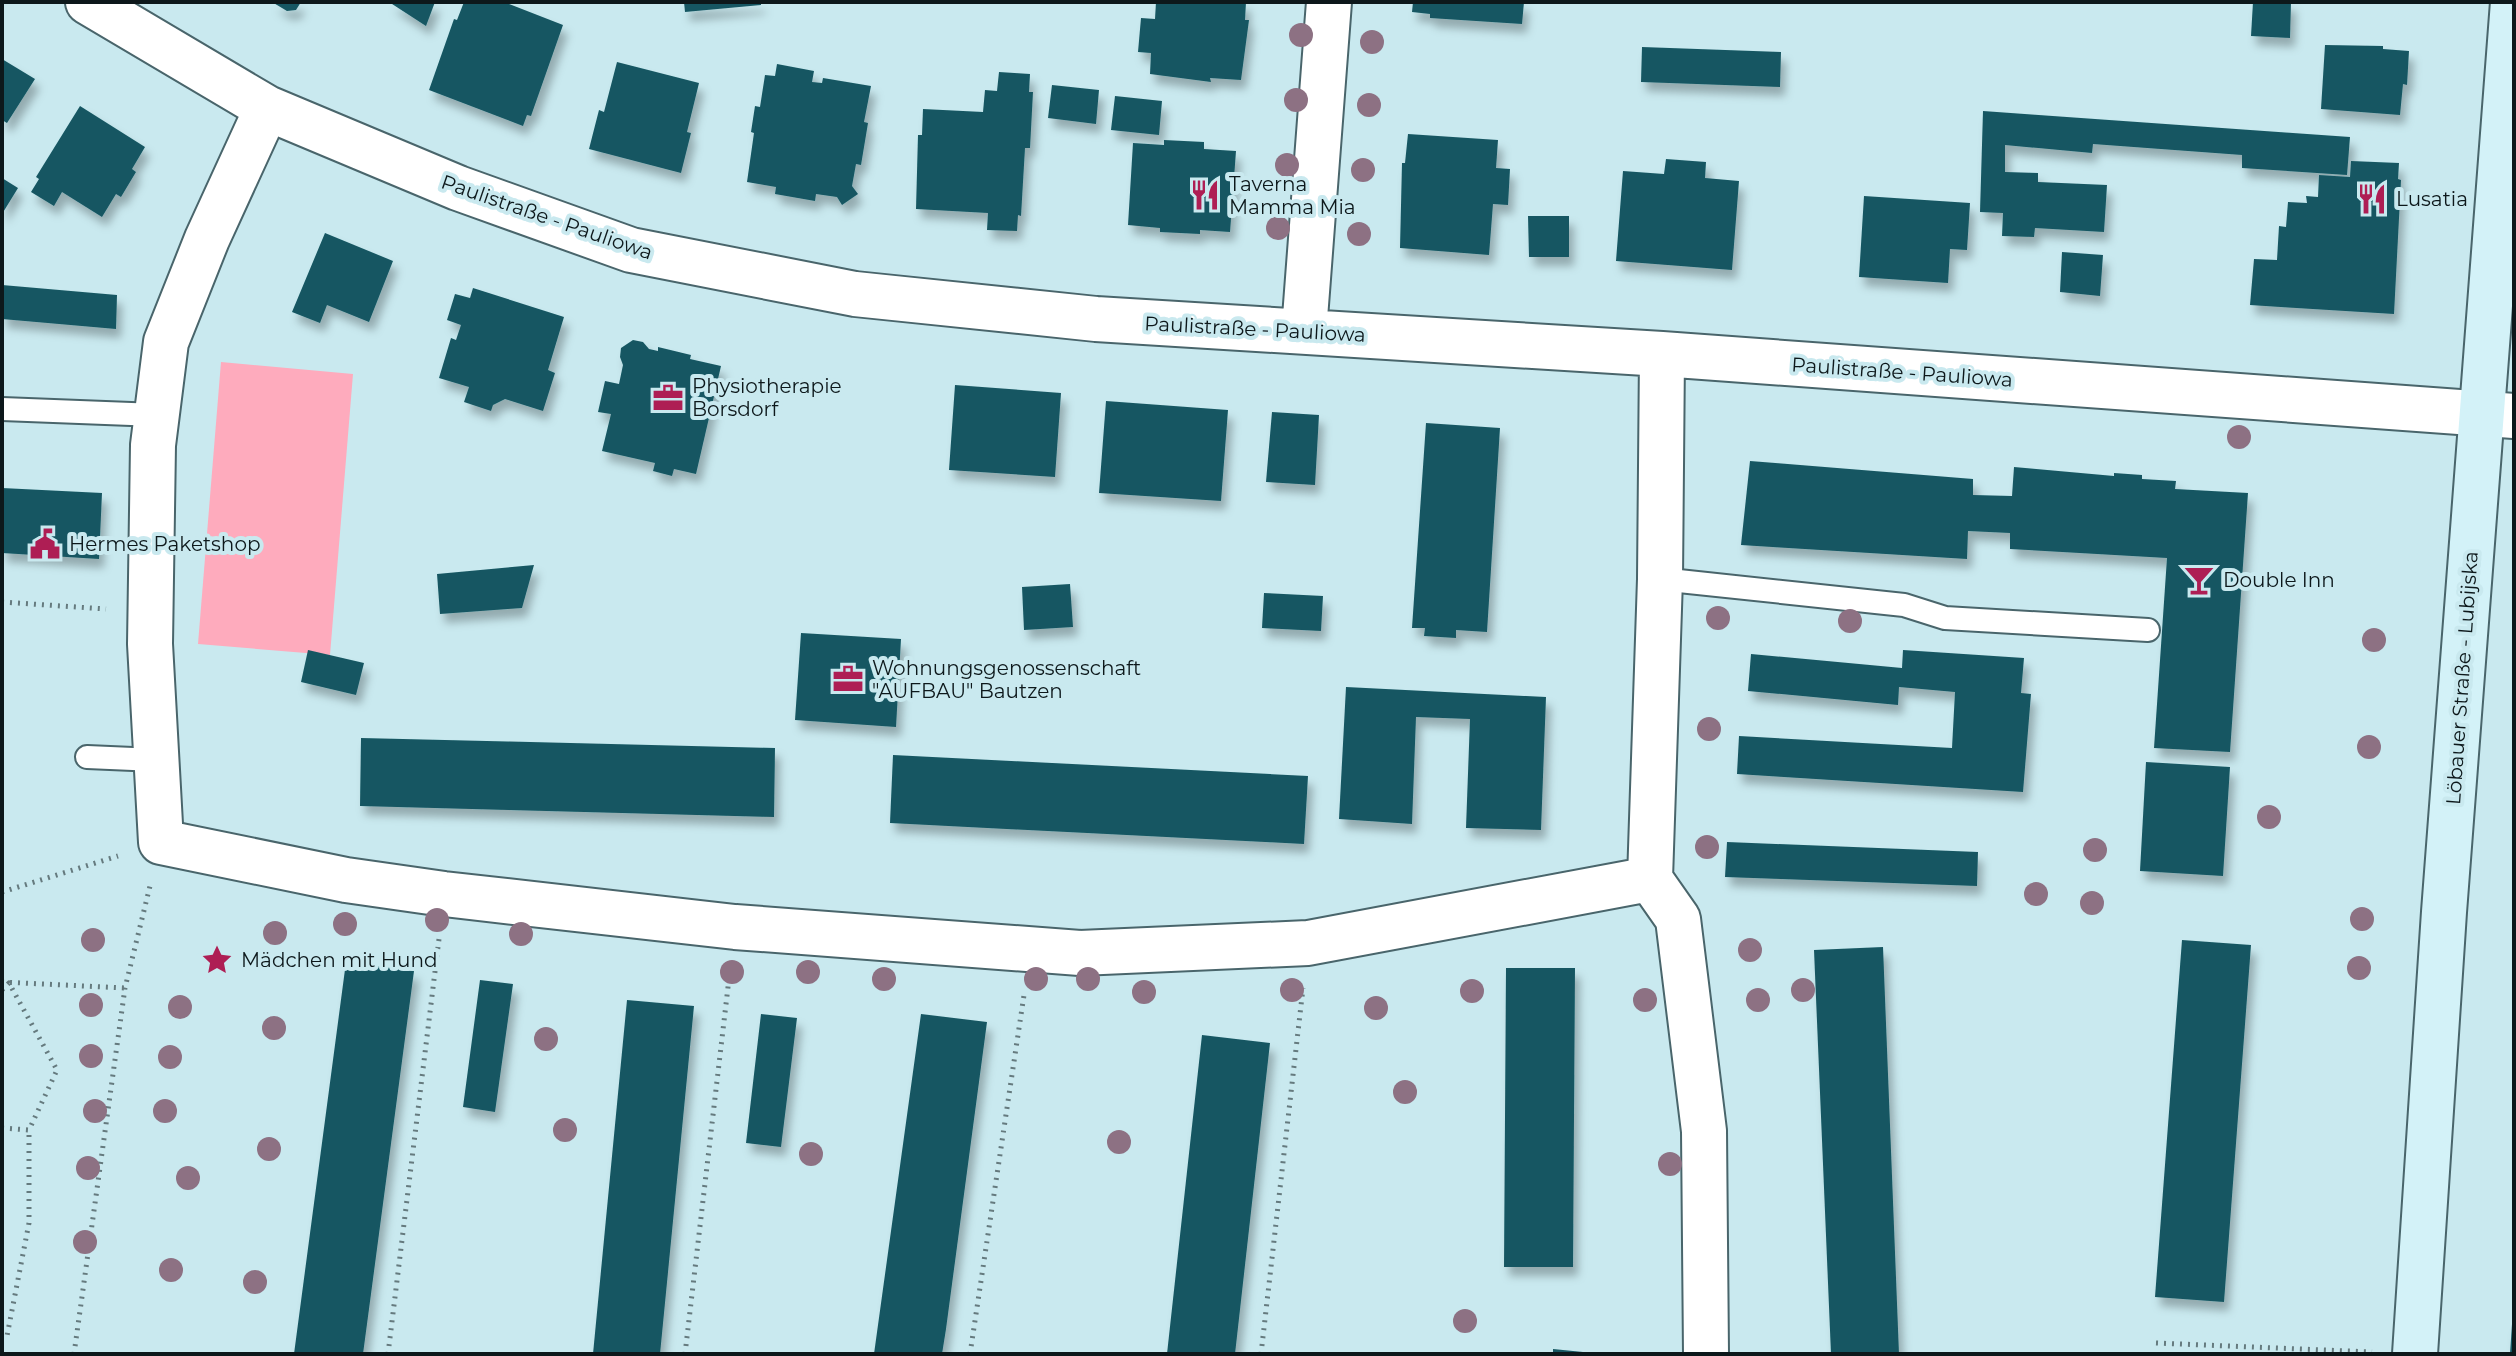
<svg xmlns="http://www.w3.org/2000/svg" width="2516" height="1356" font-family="Montserrat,sans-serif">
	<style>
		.green { fill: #feabbd }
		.building { fill: #155762; filter: url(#shadow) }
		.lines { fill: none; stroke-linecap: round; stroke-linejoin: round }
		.service-casing { stroke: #49656b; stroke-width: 26 }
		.minor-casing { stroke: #49656b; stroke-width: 48 }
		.secondary-casing { stroke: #49656b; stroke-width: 48 }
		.path { stroke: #657a7e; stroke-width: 5; stroke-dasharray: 2 6; stroke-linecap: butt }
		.service { stroke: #fff; stroke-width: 22 }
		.minor { stroke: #fff; stroke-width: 44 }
		.secondary { stroke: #d3f2f8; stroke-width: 44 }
		.tree { fill: #8d7183 }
		.labels { text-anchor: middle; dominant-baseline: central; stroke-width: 8; stroke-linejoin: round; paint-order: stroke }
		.poi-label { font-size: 20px; fill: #0d181b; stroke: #c9e9ef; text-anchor: start }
		.street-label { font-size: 20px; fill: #0d181b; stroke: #c9e9ef }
	</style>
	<defs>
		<filter id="shadow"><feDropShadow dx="5" dy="9" stdDeviation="4" flood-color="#0004"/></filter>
	</defs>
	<rect width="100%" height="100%" fill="#c9e9ef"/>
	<path class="green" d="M221,362L353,374L330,655L198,644Z"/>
	<path class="building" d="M272,2H301L296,10L287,11Z
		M389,2H435L426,26Z
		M464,2H504L563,25L531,116L527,115L523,126L429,90L454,19L457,20Z
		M684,2H761V5L685,12Z
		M1156,2H1246L1245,20H1249L1241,80L1210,78L1211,82L1150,74L1151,53L1138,52L1141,18L1155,19Z
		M1413,2H1524L1522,24L1430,18V14L1412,12Z
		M2253,2H2291L2290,38L2251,36Z
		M2325,45L2383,46V49L2409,51L2407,85L2403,84L2400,115L2321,109Z
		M1642,47L1781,52L1780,87L1641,82Z
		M2,59L35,79L7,123L2,120Z
		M617,62L699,83L687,132L691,133L681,173L589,149L599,110L604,112Z
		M777,64L814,71L812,82L822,83L823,78L871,86L864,122L868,123L861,165L856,164L852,186L858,194L842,205L837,197L816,194L815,201L775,194L776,187L747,182L754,133L751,132L755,106L760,107L765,75L775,76Z
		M999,72L1030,74L1029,92H1033L1030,148H1025L1021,216L1018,215L1017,231L987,230L988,213L916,209L918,135H922L923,109L983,112L985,90L997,91Z
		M1052,85L1099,90L1096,124L1048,118Z
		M1115,96L1162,101L1159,135L1111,130Z
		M80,106L145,147L132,169L136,172L121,197L116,194L102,217L62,192L54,206L31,192L39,179L36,177Z
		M1983,111L2350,137L2347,175L2242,168V155L2093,144L2092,153L2005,145V172L2038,173V182L2107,185L2104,232L2035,228L2034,237L2002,236L2003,213L1980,212Z
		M1408,134L1498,140L1496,168L1510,169L1508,205L1493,204L1489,255L1400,248L1402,163H1405Z
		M1164,140L1204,142V149L1236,151L1230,232L1200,230V234L1160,232V228L1128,225L1133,143L1164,145Z
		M1666,159L1706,162L1705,178L1739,181L1732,270L1616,261L1623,171L1664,174Z
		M2351,161L2399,163L2398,179L2401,180L2394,314L2250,305L2254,259L2277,260L2279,226L2286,227L2288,202L2307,203L2306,196L2318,197L2319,175L2350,177Z
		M2,178L18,188L2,214Z
		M1864,196L1970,203L1967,250L1950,249L1948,283L1859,277Z
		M1528,216H1569V257H1529Z
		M325,233L393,261L369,322L327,305L320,323L292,312Z
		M2062,252L2103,255L2100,296L2060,292Z
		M2,285L117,295L116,329L2,319Z
		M473,288L564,317L548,370L555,373L543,411L505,399L493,405L491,411L464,402L469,387L439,378L451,338L456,340L461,325L447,320L455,294L470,298Z
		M633,340L643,342L649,349L658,351V347L691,355L690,359L721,366L696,474L674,469L672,476L653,471L655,463L602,451L611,414L598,412L605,381L619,384L623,365L620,357L621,348Z
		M955,385L1061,393L1055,477L949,470Z
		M1106,401L1228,410L1221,501L1099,493Z
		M1272,412L1319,415L1315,485L1266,482Z
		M1426,423L1500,428L1487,632L1456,630V638L1424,636L1425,628H1412Z
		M1750,461L1973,479V495L2012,496L2014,467L2114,476V473L2142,475V479L2176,481L2175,489L2248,493L2230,752L2154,748L2167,558L2010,549V533L1968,531L1967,559L1741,545Z
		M2,488L102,493L99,559L2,553Z
		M534,565L522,608L440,614L437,574Z
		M1070,584L1073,627L1024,630L1022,587Z
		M1264,593L1323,596L1321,631L1262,628Z
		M801,633L901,639L896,727L795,720Z
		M308,650L364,663L356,695L301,682Z
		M1903,650L2024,658L2021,693L2031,694L2023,792L1737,774L1739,736L1952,748L1955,692L1899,687L1898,705L1748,691L1751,654L1902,668Z
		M1346,687L1546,697L1541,830L1466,828L1470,719L1416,717L1412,824L1339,819Z
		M361,738L775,748L774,817L360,806Z
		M893,755L1308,776L1304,844L890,823Z
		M2146,762L2230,767L2223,876L2140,871Z
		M1727,842L1978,852L1977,886L1725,877Z
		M2182,940L2251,945L2224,1302L2155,1297Z
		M1883,947L1899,1354H1831L1814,950Z
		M346,962L414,971L363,1354H294Z
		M1506,968H1575L1573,1267H1504Z
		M480,980L513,984L495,1112L463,1107Z
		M627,1000L694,1006L660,1354H593Z
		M761,1014L797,1018L781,1147L746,1143Z
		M921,1014L987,1022L946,1329L942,1354H874Z
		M1202,1035L1270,1043L1235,1354H1167Z
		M2512,1324H2514V1354H2510Z
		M1553,1349L1583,1352V1354H1553Z"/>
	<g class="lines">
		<g class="service-casing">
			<path id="service" d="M2,409L157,415
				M1660,579L1904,605L1945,618L2148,630
				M87,757L156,760"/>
		</g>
		<g class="minor-casing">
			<path id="minor" d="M88,2L267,108L458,188L631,250L855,294L1096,319L1662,354L2514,416
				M267,108L207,239L166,342L153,445L150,644L161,842L346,880L444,894L735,927L1080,953L1308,943L1650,879
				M1304,331L1329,2
				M1662,354L1660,579L1650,879L1678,919L1704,1131L1706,1354"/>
		</g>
		<g class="secondary-casing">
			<path id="secondary" d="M2415,1354L2444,912L2513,2"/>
		</g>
		<path class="path" d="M2,602L106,609
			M2,892L118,856
			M2,982L125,988
			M2,990L9,983L57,1070L29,1130
			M2,1128L29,1130V1223L7,1336H2
			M2156,1343L2372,1352
			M74,1354L125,988L150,886
			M388,1354L439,939
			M685,1354L730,970
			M970,1354L1024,995
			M1261,1354L1303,988"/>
		<use href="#service" class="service"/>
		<use href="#minor" class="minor"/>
		<use href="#secondary" class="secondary"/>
	</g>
	<g class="tree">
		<circle cx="1301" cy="35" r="12"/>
		<circle cx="1372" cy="42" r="12"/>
		<circle cx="1296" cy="100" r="12"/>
		<circle cx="1369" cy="105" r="12"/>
		<circle cx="1287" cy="165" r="12"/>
		<circle cx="1363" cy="170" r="12"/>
		<circle cx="1278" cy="228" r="12"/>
		<circle cx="1359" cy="234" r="12"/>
		<circle cx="2239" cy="437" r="12"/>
		<circle cx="1718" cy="618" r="12"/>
		<circle cx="1850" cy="621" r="12"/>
		<circle cx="2374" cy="640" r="12"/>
		<circle cx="1709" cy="729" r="12"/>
		<circle cx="2369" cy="747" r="12"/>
		<circle cx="2269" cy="817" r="12"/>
		<circle cx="1707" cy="847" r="12"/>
		<circle cx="2095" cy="850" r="12"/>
		<circle cx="2036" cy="894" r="12"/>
		<circle cx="2092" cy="903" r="12"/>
		<circle cx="2362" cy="919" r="12"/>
		<circle cx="437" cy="920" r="12"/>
		<circle cx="345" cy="924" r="12"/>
		<circle cx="275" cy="933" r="12"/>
		<circle cx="521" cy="934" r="12"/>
		<circle cx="93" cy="940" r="12"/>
		<circle cx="1750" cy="950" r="12"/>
		<circle cx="2359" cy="968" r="12"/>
		<circle cx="732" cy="972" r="12"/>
		<circle cx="808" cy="972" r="12"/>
		<circle cx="884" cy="979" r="12"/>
		<circle cx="1036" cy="979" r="12"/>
		<circle cx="1088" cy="979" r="12"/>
		<circle cx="1292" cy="990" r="12"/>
		<circle cx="1803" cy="990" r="12"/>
		<circle cx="1472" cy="991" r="12"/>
		<circle cx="1144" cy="992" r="12"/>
		<circle cx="1645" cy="1000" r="12"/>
		<circle cx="1758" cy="1000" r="12"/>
		<circle cx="91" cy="1005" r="12"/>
		<circle cx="180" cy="1007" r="12"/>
		<circle cx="1376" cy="1008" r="12"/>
		<circle cx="274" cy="1028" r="12"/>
		<circle cx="546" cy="1039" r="12"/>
		<circle cx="91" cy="1056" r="12"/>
		<circle cx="170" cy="1057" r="12"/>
		<circle cx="1405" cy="1092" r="12"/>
		<circle cx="95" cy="1111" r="12"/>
		<circle cx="165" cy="1111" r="12"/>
		<circle cx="565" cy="1130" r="12"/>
		<circle cx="1119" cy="1142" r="12"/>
		<circle cx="269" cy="1149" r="12"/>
		<circle cx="811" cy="1154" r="12"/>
		<circle cx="1670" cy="1164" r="12"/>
		<circle cx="88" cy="1168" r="12"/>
		<circle cx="188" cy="1178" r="12"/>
		<circle cx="85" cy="1242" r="12"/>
		<circle cx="171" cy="1270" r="12"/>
		<circle cx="255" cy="1282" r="12"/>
		<circle cx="1465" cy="1321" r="12"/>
	</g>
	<defs>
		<g id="restaurant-bare" transform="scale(2.4)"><path d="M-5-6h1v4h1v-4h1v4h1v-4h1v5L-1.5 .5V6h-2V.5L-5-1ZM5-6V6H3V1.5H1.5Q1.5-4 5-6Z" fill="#ae1e54" stroke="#c9e9ef" stroke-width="2.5" paint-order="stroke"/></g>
		<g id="office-bare" transform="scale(2.4)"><path d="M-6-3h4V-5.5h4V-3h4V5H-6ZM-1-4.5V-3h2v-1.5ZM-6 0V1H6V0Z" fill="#ae1e54" stroke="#c9e9ef" stroke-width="2.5" paint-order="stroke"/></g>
		<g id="civic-bare" transform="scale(2.4)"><path d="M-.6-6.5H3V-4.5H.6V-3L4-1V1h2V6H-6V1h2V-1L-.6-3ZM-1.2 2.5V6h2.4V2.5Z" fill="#ae1e54" stroke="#c9e9ef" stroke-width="2.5" paint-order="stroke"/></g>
		<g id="bar-bare" transform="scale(2.4)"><path d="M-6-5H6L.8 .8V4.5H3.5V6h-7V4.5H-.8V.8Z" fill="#ae1e54" stroke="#c9e9ef" stroke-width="2.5" paint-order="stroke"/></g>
		<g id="sight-bare" transform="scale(2.4)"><path d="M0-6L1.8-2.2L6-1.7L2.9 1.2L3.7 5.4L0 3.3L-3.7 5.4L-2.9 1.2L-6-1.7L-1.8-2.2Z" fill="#ae1e54" stroke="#c9e9ef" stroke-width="2.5" paint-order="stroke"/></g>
	</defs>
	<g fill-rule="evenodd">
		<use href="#restaurant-bare" x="1205" y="195"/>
		<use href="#restaurant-bare" x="2372" y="199"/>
		<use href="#office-bare" x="668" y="398"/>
		<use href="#civic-bare" x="45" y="544"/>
		<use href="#bar-bare" x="2199" y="580"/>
		<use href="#office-bare" x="848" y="679"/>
		<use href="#sight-bare" x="217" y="960"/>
	</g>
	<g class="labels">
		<g class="poi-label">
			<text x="1229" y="184">Taverna<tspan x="1229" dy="23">Mamma Mia</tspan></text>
			<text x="2396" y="199">Lusatia</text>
			<text x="692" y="386">Physiotherapie<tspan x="692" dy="23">Borsdorf</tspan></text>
			<text x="69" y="544">Hermes Paketshop</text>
			<text x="2223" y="580">Double Inn</text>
			<text x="872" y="668">Wohnungsgenossenschaft<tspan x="872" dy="23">"AUFBAU" Bautzen</tspan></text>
			<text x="241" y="960">Mädchen mit Hund</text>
		</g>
		<g class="street-label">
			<text transform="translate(547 217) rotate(19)">Paulistraße - Pauliowa</text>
			<text transform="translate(1255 329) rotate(3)">Paulistraße - Pauliowa</text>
			<text transform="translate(1902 372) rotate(4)">Paulistraße - Pauliowa</text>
			<text transform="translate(2462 678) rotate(-86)">Löbauer Straße - Lubijska</text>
		</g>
	</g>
	<rect width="2516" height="1356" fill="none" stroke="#0d181b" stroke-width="8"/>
</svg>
